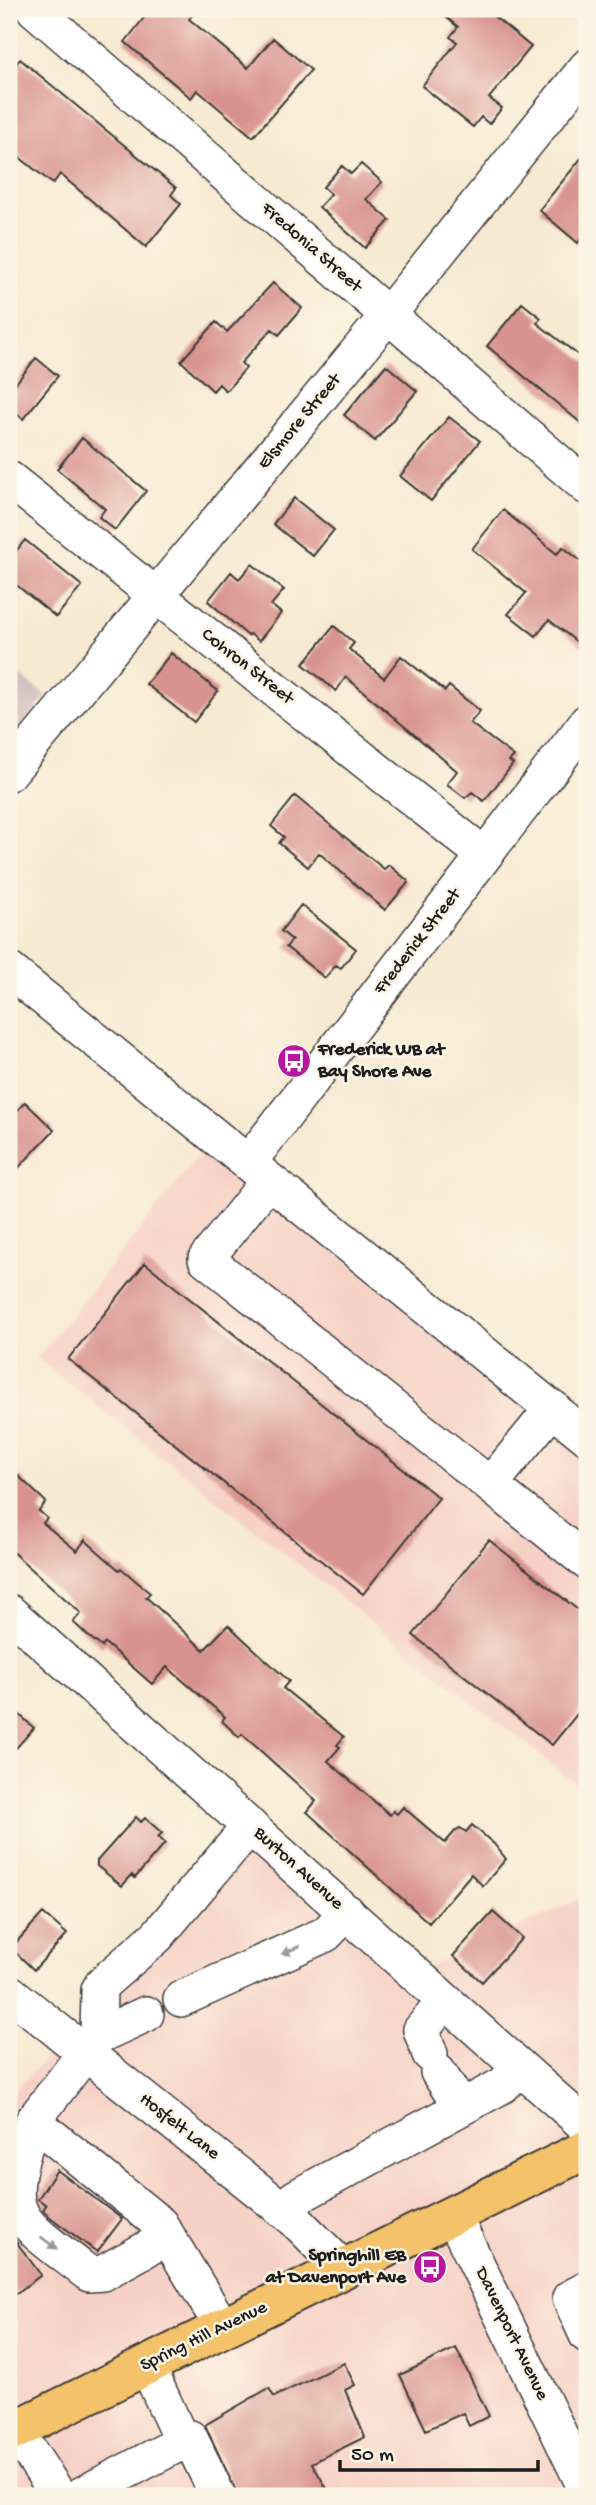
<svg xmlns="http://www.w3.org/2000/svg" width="596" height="2505" font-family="'Gochi Hand',sans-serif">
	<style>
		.built { fill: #f7d1c7 }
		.industrial { fill: #d2bfc0 }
		.building { fill: #d8938e }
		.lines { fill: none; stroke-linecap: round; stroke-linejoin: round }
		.minor-casing { stroke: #3d3b37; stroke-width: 38 }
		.major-casing { stroke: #3d3b37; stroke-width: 42 }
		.minor { stroke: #fff; stroke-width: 35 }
		.major { stroke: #f4c26a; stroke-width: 38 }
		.oneway { fill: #999 }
		.labels { text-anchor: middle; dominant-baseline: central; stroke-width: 5; stroke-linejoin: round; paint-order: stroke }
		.street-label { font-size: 19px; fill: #1c1c1c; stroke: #fcf5e5 }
		.poi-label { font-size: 19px; font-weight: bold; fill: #1c1c1c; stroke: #fcf5e5; text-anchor: start }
	</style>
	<rect width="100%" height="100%" fill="#fcf5e5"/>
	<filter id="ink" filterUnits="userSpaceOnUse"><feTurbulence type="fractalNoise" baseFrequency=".0143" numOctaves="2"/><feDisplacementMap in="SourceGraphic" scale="14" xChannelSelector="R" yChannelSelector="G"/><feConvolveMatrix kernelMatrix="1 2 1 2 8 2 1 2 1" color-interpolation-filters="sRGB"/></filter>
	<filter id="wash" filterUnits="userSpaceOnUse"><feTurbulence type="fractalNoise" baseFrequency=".00686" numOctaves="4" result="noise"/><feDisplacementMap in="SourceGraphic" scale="28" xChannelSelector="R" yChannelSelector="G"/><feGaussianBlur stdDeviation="1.57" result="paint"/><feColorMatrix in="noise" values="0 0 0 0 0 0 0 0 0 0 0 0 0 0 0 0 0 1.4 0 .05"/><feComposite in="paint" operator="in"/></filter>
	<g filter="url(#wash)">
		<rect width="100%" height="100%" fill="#f7ead3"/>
		<path class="built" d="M207,1146L587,1457V1792L37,1358Z
			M247,1850L402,1979L587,1896V2496H9V2096Z"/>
		<path class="industrial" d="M9,667L46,696L9,742Z"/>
		<g id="blocks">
			<path class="building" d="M151,9H197L189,19L248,68L273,38L311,70L253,137L197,90L191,98L125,42Z
				M436,9H485L531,47L489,98L502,108L489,124L481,117L473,127L422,86L457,42L450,37L458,27Z
				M20,59L176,188L171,195L181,204L146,247L60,174L53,184L9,149V73Z
				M587,151V231L578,243L539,210Z
				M361,164L382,182L366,199L390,220L365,248L319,207L331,194L323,187L342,166L351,174Z
				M273,283L302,308L279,335L272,329L241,363L246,368L226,391L219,384L213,391L181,361L216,322L227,332Z
				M522,303L541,318L537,323L587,362V428L487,346Z
				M36,358L58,376L23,419L9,407V392Z
				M386,365L417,391L375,441L344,415Z
				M449,417L480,441L431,501L400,476Z
				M82,438L146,491L115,530L99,517L105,509L57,469Z
				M294,498L334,530L313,556L273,524Z
				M503,510L557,554L563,547L587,566V650L549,620L536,636L508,614L526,593L472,549Z
				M25,540L82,586L56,617L9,579V560Z
				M252,564L284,590L271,605L281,613L259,641L250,634L248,636L208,601L231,572L239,579Z
				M334,626L354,643L349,649L384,678L401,656L445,691L449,686L480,711L470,723L514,756L509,761L513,764L484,801L472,792L465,798L447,784L457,771L346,677L336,691L303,664Z
				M171,653L218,691L194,722L146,684Z
				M295,796L384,869L389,865L407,880L408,883L385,910L319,853L308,867L279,843L284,837L271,826Z
				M301,905L356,949L341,968L336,965L325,978L286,947L292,940L281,931Z
				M25,1102L54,1130L9,1178V1120Z
				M145,1263L439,1498L363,1594L68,1359Z
				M9,1467L46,1502L39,1511L47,1518L43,1523L77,1551L85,1540L119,1570L121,1568L150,1593L146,1597L204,1650L228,1625L289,1681L283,1688L344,1737L337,1745L340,1747L328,1761L390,1815L393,1811L397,1814L403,1807L445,1843L456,1830L460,1828L466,1832L472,1825L494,1844L506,1859L483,1886L471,1874L429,1923L307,1812L316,1801L242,1734L239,1737L222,1721L225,1717L167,1667L152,1684L105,1643L102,1647L87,1635L73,1622L81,1613L9,1549Z
				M489,1540L587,1617V1702L552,1745L413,1635Z
				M9,1705L34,1728L9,1756Z
				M136,1817L141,1822L145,1818L162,1833L158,1837L165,1843L135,1878L132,1875L122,1886L97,1866V1861Z
				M493,1912L522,1938L482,1982L453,1956Z
				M43,1913L67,1934L34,1970L11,1948Z
				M57,2170L122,2219L97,2252L50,2217L43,2210L46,2205L38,2199Z
				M9,2232L41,2275L9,2299Z
				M456,2348L489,2416L469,2426L463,2413L426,2430L400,2375Z
				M344,2363L355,2385L345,2390L365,2437L312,2463L331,2496H238L205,2425L269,2388L274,2397Z"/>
		</g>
	</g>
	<g filter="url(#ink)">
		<use href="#blocks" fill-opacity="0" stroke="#3d3b37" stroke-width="2"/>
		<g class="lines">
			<g class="minor-casing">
				<path id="minor" d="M34,9L587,487
					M9,479L484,855
					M9,773L388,315L587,67
					M9,970L587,1437
					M248,1163L587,722
					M269,1180L206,1259L490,1485
					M553,1408L490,1485L587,1562
					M9,1612L587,2127
					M9,1992L293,2218L344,2269
					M181,1999L326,1934L347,1912
					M98,2036L146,2014
					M430,2054L421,2030L445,2001
					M438,2072L461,2107
					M33,2121C0,2218 14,2216 89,2274L103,2273L168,2237
					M286,2212L295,2198L503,2085L521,2068
					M453,2215L587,2491
					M587,2289L570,2298L587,2335
					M223,2328L160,2224L33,2121L98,2036L99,1990L103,1983L157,1936L250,1826
					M147,2365L182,2442
					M15,2430L59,2496
					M79,2496L190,2438L218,2496"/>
			</g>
			<g class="major-casing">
				<path id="major" d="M9,2433L587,2149"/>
			</g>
			<use href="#minor" class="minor"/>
			<use href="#major" class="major"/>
		</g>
		<defs><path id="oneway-solid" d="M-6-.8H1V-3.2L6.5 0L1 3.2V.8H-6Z" transform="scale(1.75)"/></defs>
		<g class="oneway">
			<use href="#oneway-solid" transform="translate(291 1950) rotate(156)"/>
			<use href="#oneway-solid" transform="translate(49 2243) rotate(37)"/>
		</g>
	</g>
	<defs>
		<g id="bus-disc" transform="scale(1.75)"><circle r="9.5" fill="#b5179e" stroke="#fcf5e5"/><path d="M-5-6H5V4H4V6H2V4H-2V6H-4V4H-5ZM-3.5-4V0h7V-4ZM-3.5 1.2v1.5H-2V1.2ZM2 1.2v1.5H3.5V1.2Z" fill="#fff"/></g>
	</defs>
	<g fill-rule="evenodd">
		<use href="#bus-disc" x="294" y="1061"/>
		<use href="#bus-disc" x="430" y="2267"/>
	</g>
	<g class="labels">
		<g class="street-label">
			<text transform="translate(311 248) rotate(41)">Fredonia Street</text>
			<text transform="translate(300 422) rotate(-50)">Elsmore Street</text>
			<text transform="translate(247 667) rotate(38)">Cohron Street</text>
			<text transform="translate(418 942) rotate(-52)">Frederick Street</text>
			<text transform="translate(298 1869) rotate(42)">Burton Avenue</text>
			<text transform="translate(179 2127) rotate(38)">Hosfelt Lane</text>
			<text transform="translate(511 2334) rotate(64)">Davenport Avenue</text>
			<text transform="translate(204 2337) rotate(-26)">Spring Hill Avenue</text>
		</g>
		<g class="poi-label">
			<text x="318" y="1050">Frederick WB at<tspan x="318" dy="22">Bay Shore Ave</tspan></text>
			<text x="406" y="2256" text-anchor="end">Springhill EB<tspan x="406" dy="22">at Davenport Ave</tspan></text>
		</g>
	</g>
	<rect width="596" height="2505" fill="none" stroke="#fcf5e5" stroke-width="35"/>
	<path d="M340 2460v10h198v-10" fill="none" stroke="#1c1c1c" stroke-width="3.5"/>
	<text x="351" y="2460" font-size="21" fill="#1c1c1c" stroke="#fcf5e5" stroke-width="5" paint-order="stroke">50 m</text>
</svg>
